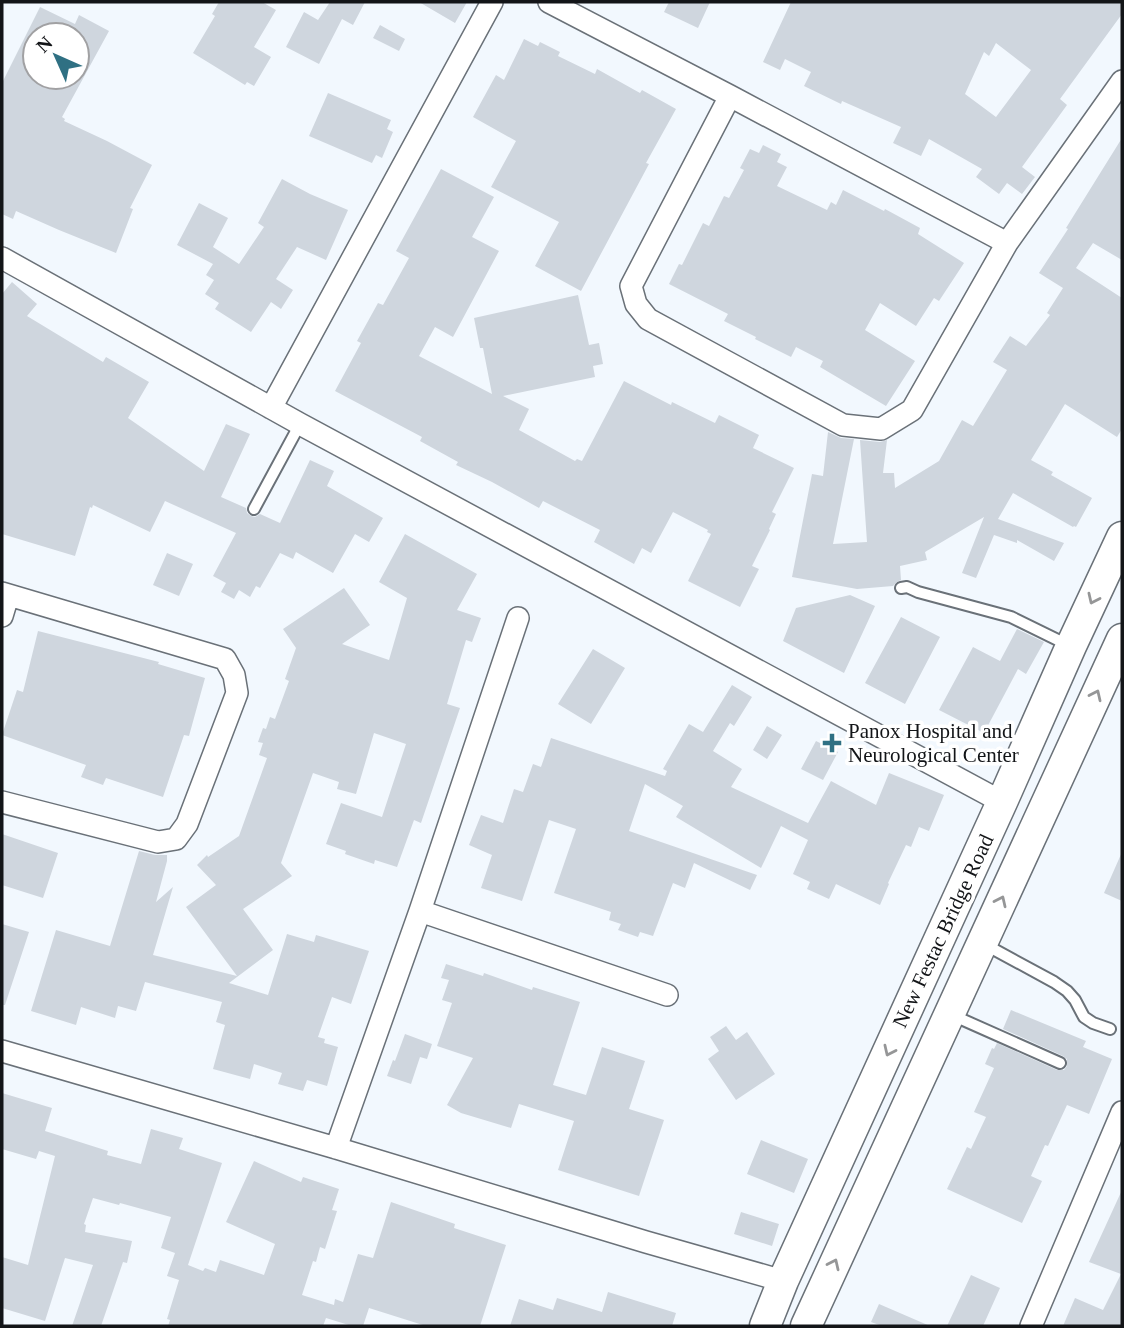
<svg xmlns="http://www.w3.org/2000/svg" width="1124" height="1328" font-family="Georgia,serif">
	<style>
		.building { fill: #cfd6de; fill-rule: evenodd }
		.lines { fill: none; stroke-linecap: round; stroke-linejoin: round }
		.lane-casing { stroke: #6a7178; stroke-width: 14 }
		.street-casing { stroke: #6a7178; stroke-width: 24 }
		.secondary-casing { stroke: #6a7178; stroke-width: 33 }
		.lane { stroke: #fff; stroke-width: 10 }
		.street { stroke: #fff; stroke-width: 21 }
		.secondary { stroke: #fff; stroke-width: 30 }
		.oneway { stroke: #959697 }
		.poi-dot { fill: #2f7083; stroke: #fff; stroke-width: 2.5 }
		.labels { text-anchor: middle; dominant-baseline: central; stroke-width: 7; stroke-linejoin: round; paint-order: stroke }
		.poi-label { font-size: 21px; fill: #131518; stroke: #fff; text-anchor: start }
		.street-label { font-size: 21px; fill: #131518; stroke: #fff }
	</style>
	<rect width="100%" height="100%" fill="#f2f8fe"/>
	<path class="building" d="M219,2H262L276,10L254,47L271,57L254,86L247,82L245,85L193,53L215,16L212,14Z
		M330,2H365L353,25L342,19L319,64L286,47L304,12L318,20Z
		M419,2H467L455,23Z
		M669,2H710L698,28L664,12Z
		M791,2H1122V14L1060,99L1067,105L1022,167L1035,177L1022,194L1007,183L999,194L976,177L982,169L929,139L921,156L893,143L901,127L842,101L841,104L804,86L811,72L785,59L780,70L763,62ZM996,43L1031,70L996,117L965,94L984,52L989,56Z
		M40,7L75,24L79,15L109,31L62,117L65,119L64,121L107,141L152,165L130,208L133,209L116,253L59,230L16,211L13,219L2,214V83ZM35,35H77V77H35Z
		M380,25L405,39L399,51L373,38Z
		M524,39L538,46L540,42L560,52L558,56L595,74L597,69L640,93L642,90L676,109L646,163L649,164L581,291L535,266L559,222L491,187L516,141L473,117L496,75L504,80Z
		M328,93L391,120L387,129L393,132L382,158L376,155L372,163L309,136Z
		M1122,138V260L1093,243L1076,268L1122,298V429L1117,437L1065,404L1031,460L1053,472L1051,475L1092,498L1076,527L1074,526L1073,527L1013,493L998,519L1064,543L1054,561L1017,540V543L994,535L976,578L962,573L984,517L925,552L927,560L900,566L901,580L897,582L893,586L857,589L792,577L812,474L823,476L828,432L841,438L854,439L833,544L867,542L860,440L880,442L887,440L883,473H894L895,488L939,461L962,420L973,426L1007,370L993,362L1010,336L1026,346L1050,315L1047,313L1063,288L1039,273L1068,229L1066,228Z
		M763,145L781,154L777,162L787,167L777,186L827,210L831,202L836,205L843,190L884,211L885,209L920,228L918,234L964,263L939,301L934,298L916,326L880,303L865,330L915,361L886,406L820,367L823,361L796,347L791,357L755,339L756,337L724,321L728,314L669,284L679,264L682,265L703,223L709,226L724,196L729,198L744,170L740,168L750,149L759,153Z
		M441,169L494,197L472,237L499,251L453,337L435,327L419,356L492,394L483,348H480L474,318L578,295L589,345L599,343L603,364L593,366L595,377L503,396L529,409L519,430L575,461L577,459L582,461L624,381L671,405L672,402L715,423L719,415L759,435L753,448L794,468L772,512L776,514L769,529L770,530L752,566L759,569L740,607L688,581L711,534L707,532L708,530L673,512L651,553L642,548L634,564L594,542L600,530L543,501L539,508L492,482L456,465L458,462L420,441L422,437L335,391L361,343L357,341L378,303L383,305L409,258L396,251Z
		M282,179L310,194L348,210L326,260L297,247L276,279L293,290L281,309L271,302L251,332L215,309L219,303L205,294L214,280L206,275L213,264L177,245L199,203L228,218L213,247L239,264L264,227L258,223Z
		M12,282L37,304L27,316L103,362L106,357L149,382L128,418L204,471L226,424L250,434L221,497L246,508L247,513L251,516L255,517L260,514L280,523L310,460L334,471L327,486L383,518L369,542L355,534L333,573L296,552L293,559L280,553L260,588L256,586L250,597L239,590L234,599L221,592L226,583L213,576L236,533L165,501L150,532L93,505L92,508L90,507L75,556L2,534V294Z
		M405,534L477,574L457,610L481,618L472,642L466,640L447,704L460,708L421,823L414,820L397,867L375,860L374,864L345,854L346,851L326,844L341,803L382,817L406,744L374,733L356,794L337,789L339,782L313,773L281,863L292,876L243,909L273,950L229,983L268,995L287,934L314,942L316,935L369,951L351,1004L332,997L318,1037L325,1039L324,1043L338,1047L327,1086L307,1080L303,1091L278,1084L282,1073L254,1064L250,1079L213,1069L225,1025L216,1022L222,1002L145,982L136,1011L118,1006L115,1018L81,1007L76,1025L31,1011L56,930L110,946L139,851L155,855H167V861L156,902L173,887L153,955L237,976L186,907L216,885L197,865L207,855L208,857L239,836L267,758L259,755L263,743L258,742L263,728L266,729L270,717L275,719L289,681L285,679L296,648L283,629L344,588L370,625L342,644L389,660L407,598L379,582Z
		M167,553L193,564L179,596L153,585Z
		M850,595L875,606L844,673L783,641L796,608Z
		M901,617L940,637L905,704L865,683Z
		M1017,629L1044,642L1026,674L1018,669L984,733L939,710L973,647L1000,661Z
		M38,631L159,662L158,664L205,678L189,736L184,735L163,797L106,778L103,785L81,777L86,765L2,735L17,690L23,692Z
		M593,649L625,668L591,724L558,704Z
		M732,685L752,697L734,726L730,723L713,751L742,769L731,787L808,823L831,781L876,805L889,773L944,795L929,831L919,827L911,847L906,845L888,883L889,884L880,905L836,884L829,899L807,889L810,882L793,874L808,840L781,826L761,868L676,817L683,806L645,784L629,831L757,875L750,890L694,863L685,888L673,883L653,936L640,932L638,937L618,930L621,924L609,920L611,912L554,893L576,829L549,820L522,901L481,888L492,855L469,845L481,815L503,823L514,789L523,792L533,764L541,767L551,738L665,776L667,771L663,769L689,724L703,732Z
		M767,726L782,735L767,759L753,750Z
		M816,741L838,752L823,780L801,769Z
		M2,834L58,853L43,898L2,885Z
		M1122,852V901L1104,893Z
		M2,924L29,932L5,1005H2Z
		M446,964L483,976L484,973L532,990L533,987L580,1002L553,1085L586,1095L602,1047L645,1061L629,1109L664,1120L639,1196L558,1170L574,1121L519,1104L511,1128L461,1113L447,1105L473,1058L437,1046L452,1003L442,1000L449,980L441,978Z
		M1011,1010L1086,1041L1083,1047L1112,1059L1089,1114L1067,1105L1048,1146L1045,1145L1031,1176L1042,1181L1022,1223L947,1189L967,1147L971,1149L986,1117L974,1112L994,1068L985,1064L992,1048L994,1049L997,1043L1057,1070H1064L1067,1066V1059L1063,1056L1003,1029Z
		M726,1026L736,1040L747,1032L775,1074L736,1100L708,1059L719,1051L710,1037Z
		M405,1034L432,1044L427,1059L420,1057L411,1084L387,1076L393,1060L395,1061Z
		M2,1093L52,1108L45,1131L108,1151L107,1155L141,1164L151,1129L183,1138L179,1149L222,1163L188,1265L203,1271L205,1268L216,1272L220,1260L264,1275L275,1244L226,1222L254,1161L301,1182L303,1177L339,1189L332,1210L337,1211L325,1249L320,1247L316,1262L313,1261L302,1295L334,1305L335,1299L343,1302L358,1254L373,1258L391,1202L455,1224L454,1228L506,1245L480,1326H426L369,1308L363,1326H352L326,1318L323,1326H168L170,1320L167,1319L179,1280L167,1276L175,1253L161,1248L171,1217L120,1203L119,1205L93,1198L84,1224L86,1225L85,1232L132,1241L127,1263L123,1262L101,1326H72L93,1265L65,1258L45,1321L2,1308V1257L28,1265L55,1156L39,1151L36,1159L2,1149Z
		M761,1140L808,1159L794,1193L747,1174Z
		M1122,1190V1326H1063L1075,1298L1103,1310L1121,1274L1089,1262Z
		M741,1212L779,1224L772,1246L734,1234Z
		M971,1275L1000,1288L983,1326H947Z
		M608,1292L676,1313L672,1326H510L519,1299L553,1310L557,1298L602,1312Z
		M879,1304L930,1326H882L871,1322Z"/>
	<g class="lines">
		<g class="lane-casing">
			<path id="lane" d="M254,509L300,424
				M901,588L907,587L918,592L1011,617L1068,645
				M984,944L1054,982L1067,991L1075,1000L1084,1017L1093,1023L1110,1029
				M952,1015L1060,1063"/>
		</g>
		<g class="street-casing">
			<path id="street" d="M549,2L730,96L1007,243L912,410L881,429L843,425L648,319L636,304L631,286L730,96
				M1007,243L1122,81
				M2,258L300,424L1002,802
				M271,408L492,2
				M2,593L225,659L234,675L237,693L187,824L176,839L158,842L2,802
				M2,616L8,596
				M420,911L667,995
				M2,1051L336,1148L646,1242L783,1281
				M336,1148L420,911L518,618
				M1031,1326L1122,1112"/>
		</g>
		<g class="secondary-casing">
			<path id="secondary" d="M765,1326L783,1281L1002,802L1071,646L1122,537
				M806,1326L1122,639"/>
		</g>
		<use href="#lane" class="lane"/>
		<use href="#street" class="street"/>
		<use href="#secondary" class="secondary"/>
	</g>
	<defs><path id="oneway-chevron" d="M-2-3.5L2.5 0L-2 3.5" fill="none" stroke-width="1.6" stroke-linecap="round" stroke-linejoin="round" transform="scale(1.75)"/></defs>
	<g class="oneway">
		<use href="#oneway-chevron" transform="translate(1093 599) rotate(115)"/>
		<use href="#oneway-chevron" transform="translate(1096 695) rotate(-65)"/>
		<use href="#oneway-chevron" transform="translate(1001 901) rotate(-65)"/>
		<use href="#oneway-chevron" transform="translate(889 1051) rotate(115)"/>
		<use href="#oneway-chevron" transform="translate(834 1264) rotate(-65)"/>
	</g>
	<path class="poi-dot" d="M828.5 732.5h7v7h7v7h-7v7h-7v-7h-7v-7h7z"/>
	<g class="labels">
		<g class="poi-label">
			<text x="848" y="731">Panox Hospital and<tspan x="848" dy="24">Neurological Center</tspan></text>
		</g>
		<g class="street-label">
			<text transform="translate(943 931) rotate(-65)">New Festac Bridge Road</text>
		</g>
	</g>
	<rect width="1124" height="1328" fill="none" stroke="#131518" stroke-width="7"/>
	<g transform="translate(56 56) rotate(315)"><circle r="33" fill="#ffffff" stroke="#a1a1a3" stroke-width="2"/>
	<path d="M0-5L12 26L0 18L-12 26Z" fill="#2f7083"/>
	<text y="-10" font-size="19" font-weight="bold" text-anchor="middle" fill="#131518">N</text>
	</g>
</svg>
